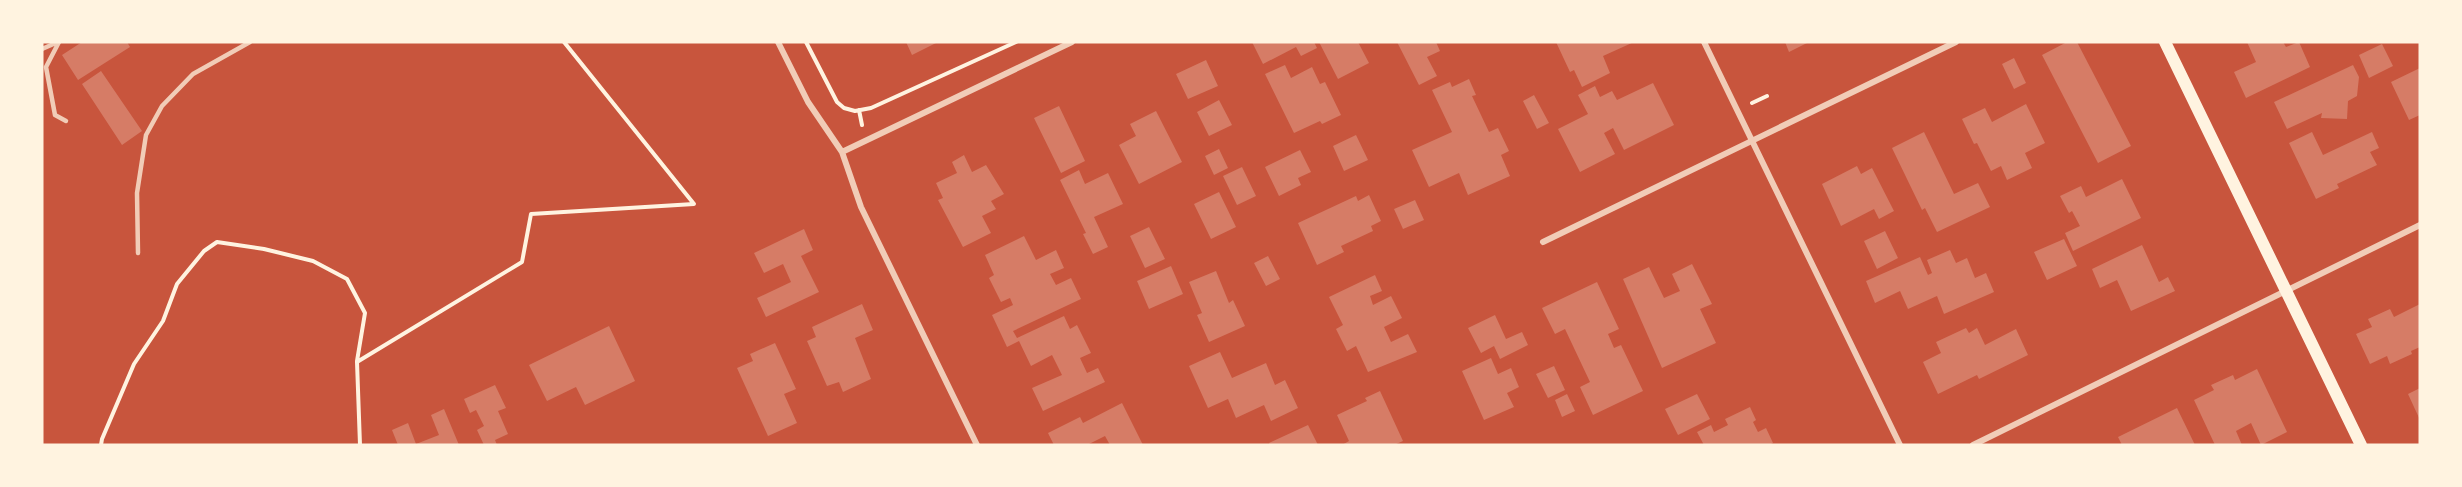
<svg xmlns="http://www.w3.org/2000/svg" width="2462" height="487" font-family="Mulish,sans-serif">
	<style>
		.building { fill: #d67c66 }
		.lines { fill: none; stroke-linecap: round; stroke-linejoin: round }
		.path { stroke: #fff3e0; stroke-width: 4 }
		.service { stroke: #f1ccb7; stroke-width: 4.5 }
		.minor { stroke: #f1ccb7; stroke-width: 6 }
		.secondary { stroke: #fff3e0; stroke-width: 12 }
	</style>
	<rect width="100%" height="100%" fill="#c8553d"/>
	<path class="building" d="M82,42H127L130,47L78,80L62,55Z
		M906,42H938L912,55Z
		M1252,42H1314L1317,48L1301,56L1296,47L1263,64Z
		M1319,42H1358L1369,63L1338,79Z
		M1397,42H1436L1440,51L1427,57L1437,76L1419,85Z
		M1556,42H1634L1603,56L1610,73L1582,87L1574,70L1570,72Z
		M1785,42H1809L1789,52Z
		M2067,42H2077L2131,146L2098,163L2042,55Z
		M2247,42H2283L2286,47L2299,42L2310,67L2246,98L2234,72L2256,62Z
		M2382,44L2393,66L2369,78L2359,55Z
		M2014,58L2026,83L2014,89L2002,64Z
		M1206,60L1218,86L1188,99L1176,74Z
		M1285,65L1291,78L1312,67L1320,84L1325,82L1341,115L1322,124L1320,121L1294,133L1265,74Z
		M2353,65L2359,77L2357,96L2348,101L2347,119L2321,118L2322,113L2287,129L2274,102Z
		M2420,68V115L2409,120L2391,82Z
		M101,71L142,131L122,145L82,84Z
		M1469,79L1476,95L1472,96L1489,132L1498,128L1509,151L1501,155L1510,176L1468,195L1459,173L1429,187L1412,150L1452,132L1432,90L1450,82L1452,87Z
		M1653,83L1674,125L1624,150L1613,128L1604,133L1615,154L1580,172L1558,129L1588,114L1578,95L1595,86L1600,97L1612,91L1617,100Z
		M1534,95L1549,123L1537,129L1523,101Z
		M1219,100L1232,125L1209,136L1197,112Z
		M2026,104L2045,143L2025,153L2032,168L2007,180L2001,166L1991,171L1977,143L1974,144L1962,119L1985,108L1992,122Z
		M1059,106L1085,161L1061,173L1034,118Z
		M1156,111L1182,162L1139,184L1119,145L1136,136L1130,124Z
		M1924,132L1954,194L1978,183L1990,207L1937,232L1925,208L1922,210L1892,148Z
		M2312,132L2323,155L2372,132L2379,148L2370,152L2377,165L2337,184L2339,188L2316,199L2289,143Z
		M1356,135L1368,160L1344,171L1333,146Z
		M1219,149L1228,168L1214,175L1205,156Z
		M1300,150L1311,172L1298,178L1301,185L1279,196L1265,167Z
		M964,155L972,172L986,165L1004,194L991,201L996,209L982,216L991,233L963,247L938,200L943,198L936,183L957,173L952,162Z
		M1857,166L1861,174L1872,168L1894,211L1879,219L1874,209L1841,226L1822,184Z
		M1242,167L1256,196L1237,205L1223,176Z
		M1079,170L1085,184L1108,173L1123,204L1094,217L1108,247L1093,254L1083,234L1086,233L1060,180Z
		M2122,179L2141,218L2073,251L2065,233L2080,226L2072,211L2069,213L2060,196L2081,186L2086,197Z
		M1219,192L1236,227L1211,239L1194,204Z
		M1369,195L1381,221L1371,226L1373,231L1341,246L1344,252L1317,265L1298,223L1356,196L1358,201Z
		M1415,200L1424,220L1403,229L1394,209Z
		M1149,227L1165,259L1145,268L1130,236Z
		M804,229L813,250L801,256L819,292L766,317L757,298L791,282L783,264L764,273L754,253Z
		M1885,231L1898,258L1877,269L1864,241Z
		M1024,236L1036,260L1056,250L1064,268L1050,274L1056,285L1071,278L1081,299L1013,331L1017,338L1064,316L1070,329L1077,325L1091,353L1080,358L1087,373L1098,368L1105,382L1043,411L1032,388L1062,375L1052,355L1031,366L1019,341L1007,347L992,315L1013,305L1010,298L1001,302L989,278L994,275L985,255Z
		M2064,239L2077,266L2047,280L2034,252Z
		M2142,245L2159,282L2168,277L2175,291L2131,311L2117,280L2100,288L2092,269Z
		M1950,250L1956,263L1967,258L1975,278L1986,273L1994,292L1944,314L1937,296L1908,309L1900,291L1875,303L1866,281L1920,257L1928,275L1932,273L1927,260Z
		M1268,256L1280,279L1266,286L1254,263Z
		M1692,264L1712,304L1700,309L1716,343L1662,368L1623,279L1649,267L1664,298L1680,291L1672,274Z
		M1171,266L1183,294L1149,309L1137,281Z
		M1216,271L1229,303L1233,300L1245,326L1209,342L1197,315L1202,313L1189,282Z
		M1375,275L1382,291L1370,296L1373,305L1391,296L1402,318L1384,327L1391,342L1408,334L1417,352L1368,372L1356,346L1347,351L1336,329L1343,325L1329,297Z
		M1597,282L1619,329L1608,334L1614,348L1621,345L1643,391L1593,415L1580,387L1590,382L1565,329L1555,334L1542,308Z
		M862,304L873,330L855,338L871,379L843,392L839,382L827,386L807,341L816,337L812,327Z
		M2420,304V347L2411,351L2412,354L2390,364L2387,356L2370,364L2356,334L2372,327L2368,319L2390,309L2394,317Z
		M1495,315L1506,339L1522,332L1528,345L1500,359L1494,346L1481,353L1468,328Z
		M609,326L635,381L585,405L576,387L547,401L529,365Z
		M1966,328L1969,333L1977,328L1985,345L2016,329L2028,355L1979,379L1977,375L1938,394L1923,362L1941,353L1936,342Z
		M775,343L796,389L784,394L797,423L768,436L737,368L753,361L750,354Z
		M1220,352L1232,378L1266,363L1275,385L1285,380L1298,408L1271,421L1264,405L1236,418L1228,399L1208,408L1189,366Z
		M1491,358L1498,374L1511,368L1519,387L1507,393L1514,407L1484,420L1462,371Z
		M1554,366L1565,390L1548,398L1536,374Z
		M2257,369L2287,432L2261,445L2251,423L2236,431L2242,445H2215L2194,400L2214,390L2211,385L2233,375L2235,380Z
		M495,385L506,408L498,411L508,434L495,440L497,445H484L477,430L484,426L476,410L470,413L464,399Z
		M2420,388V420L2408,394Z
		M1380,391L1403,441L1394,445H1342L1349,441L1337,415L1367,401L1365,398Z
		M1567,394L1575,411L1562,417L1555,400Z
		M1697,394L1710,419L1678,435L1665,409Z
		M1122,403L1143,445H1110L1105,436L1087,445H1054L1048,433L1080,417L1083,423Z
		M1750,407L1756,420L1753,422L1758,432L1766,428L1773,443L1769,445H1704L1697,432L1711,425L1714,432L1728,425L1725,419Z
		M2177,408L2195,445H2122L2118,437Z
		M444,409L459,445H398L392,430L408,423L416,444L439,435L431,415Z
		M1308,425L1318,445H1270L1269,443Z"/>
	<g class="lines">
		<path class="path" d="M806,42L837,102L844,108L855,111L871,108L1016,42
			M1752,103L1767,96
			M859,110L862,125
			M101,445L102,439L134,364L163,321L177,284L204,251L217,242L264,249L313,261L347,279L365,313L357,361
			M360,445L357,362L522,262L531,214L694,204L564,42"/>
		<path class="service" d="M59,42L46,67L55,115L66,121
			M42,49L58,42
			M138,253L137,193L146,135L162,106L193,74L250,42"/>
		<path class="minor" d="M778,42L808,102L842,152L861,207L977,445
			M1704,42L1900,445
			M842,152L1072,42
			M1543,242L1956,42
			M1973,445L2420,225"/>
		<path class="secondary" d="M2165,42L2361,445"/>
	</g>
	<rect width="2462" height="487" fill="none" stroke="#fff3e0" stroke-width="87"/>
</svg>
